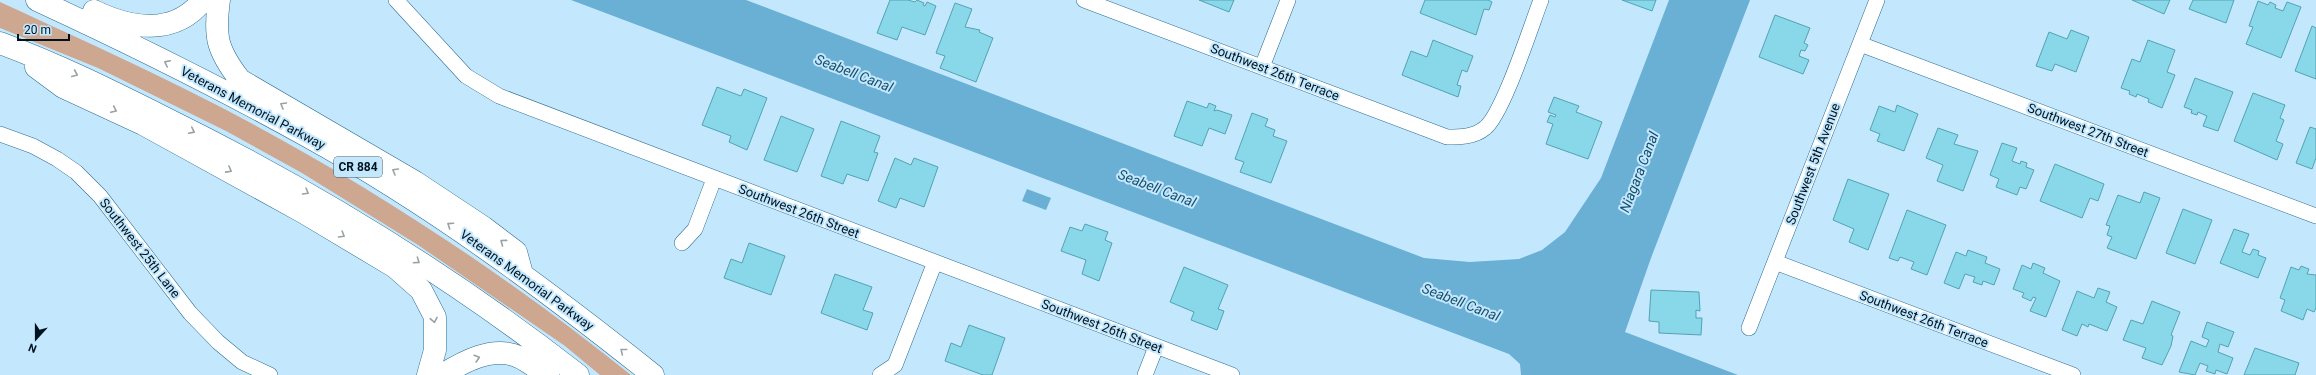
<svg xmlns="http://www.w3.org/2000/svg" width="2316" height="375" font-family="Roboto,sans-serif">
	<style>
		.green { fill: #cea790 }
		.water { fill: #6aafd4 }
		.building { fill: #88d8e9; stroke: #53a2b3 }
		.lines { fill: none; stroke-linecap: round; stroke-linejoin: round }
		.street-casing { stroke: #2c6c8b; stroke-width: 16 }
		.highway-casing { stroke: #2c6c8b; stroke-width: 23 }
		.street { stroke: #fff; stroke-width: 15 }
		.highway { stroke: #fff; stroke-width: 22 }
		.oneway { stroke: #99a1a5 }
		.labels { text-anchor: middle; dominant-baseline: central; stroke-width: 4; stroke-linejoin: round; paint-order: stroke }
		.shield { fill: #c3e8fe; stroke: #3a5362; stroke-width: 1 }
		.shield-label { font-size: 12px; font-weight: bold; fill: #00131f }
		.street-label { font-size: 13px; fill: #00131f; stroke: #c3e8fe }
		.water-label { font-size: 14px; font-style: italic; fill: #174e68; stroke: #c3e8fe }
	</style>
	<rect width="100%" height="100%" fill="#c3e8fe"/>
	<path class="green" d="M0,2C63,31 125,59 187,90C344,168 494,265 631,375H600L565,346L418,245L302,173L226,131L98,68L0,28Z"/>
	<path class="water" d="M571,0H746L1424,258L1470,262L1519,259L1542,250L1565,232L1601,178L1669,0H1750L1651,258L1625,332L1738,375H1521L1520,364L1509,354Z
		M1027,189L1051,198L1046,210L1022,201Z"/>
	<path class="building" d="M890,0H908L915,2L917,0L924,3L923,5L925,6L927,2L936,6L925,35L902,27L897,40L877,33Z
		M1199,0H1234L1229,12Z
		M1425,0H1488L1492,2L1489,10L1484,9L1476,35L1420,13Z
		M1622,0H1656L1652,11Z
		M2132,0H2170L2164,14Z
		M2193,0H2234L2226,23L2189,9Z
		M2258,1L2268,5L2270,2L2276,5L2275,8L2283,11L2287,2L2301,7L2281,58L2246,44L2253,27L2249,26Z
		M955,3L972,9L965,27L980,30L979,32L993,38L976,82L940,68L945,56L936,53Z
		M1775,15L1810,28L1804,43L1808,45L1805,51L1801,50L1799,56L1809,60L1803,74L1759,57Z
		M2312,26L2316,28V79L2295,71Z
		M2071,30L2089,37L2076,72L2055,64L2052,71L2036,66L2049,32L2067,39Z
		M1433,40L1473,56L1467,72L1462,70L1457,85L1461,86L1458,97L1402,75L1411,51L1427,57Z
		M2148,40L2175,50L2167,72L2175,75L2162,108L2148,102L2149,99L2137,94L2136,97L2129,94L2130,91L2121,88L2132,59L2140,62Z
		M2195,78L2233,92L2218,131L2203,126L2207,116L2198,112L2197,115L2191,113L2192,110L2184,107Z
		M717,87L741,96L744,89L767,98L747,150L729,142L731,136L702,125Z
		M2253,93L2285,105L2280,118L2284,120L2276,141L2283,144L2277,160L2234,141Z
		M1554,97L1579,106L1576,112L1602,122L1588,159L1546,144L1553,124L1547,122L1550,115L1555,117L1556,115L1548,112Z
		M1187,101L1207,108L1209,103L1216,106L1214,111L1217,110L1232,115L1225,134L1209,128L1202,146L1174,136Z
		M1897,105L1918,114L1904,151L1877,141L1880,134L1870,130L1879,106L1895,112Z
		M1252,113L1268,119L1265,126L1275,130L1273,136L1287,141L1271,183L1240,172L1244,162L1235,159Z
		M781,116L814,129L797,172L764,160Z
		M841,121L880,136L874,152L878,153L868,181L847,174L843,184L821,176Z
		M2310,127L2316,129V158L2312,169L2296,163Z
		M1938,128L1958,135L1954,144L1978,151L1963,191L1937,181L1943,165L1926,158Z
		M2002,143L2017,148L2012,161L2020,164L2021,161L2027,163L2026,167L2034,170L2026,189L2020,187L2017,195L1996,187L1999,179L1990,175Z
		M895,158L911,165L914,158L938,167L924,207L900,198L896,208L878,201Z
		M2055,164L2104,184L2098,201L2090,198L2082,218L2040,201Z
		M1848,179L1889,194L1868,250L1849,242L1854,229L1833,220Z
		M2144,192L2160,198L2136,259L2107,248L2112,237L2107,235L2110,226L2106,225L2118,195L2140,203Z
		M2183,209L2212,220L2195,264L2166,253Z
		M1907,210L1946,225L1927,275L1911,269L1914,262L1900,257L1898,261L1889,258Z
		M1085,224L1108,232L1105,240L1112,243L1099,281L1082,274L1086,260L1061,251L1070,227L1082,231Z
		M2234,229L2249,234L2242,252L2250,255L2253,249L2259,251L2258,255L2266,258L2258,278L2220,263Z
		M749,243L785,256L771,295L724,278L731,259L742,263Z
		M1968,250L1987,257L1985,263L2000,269L1994,285L1983,281L1982,285L1973,282L1975,277L1965,274L1959,289L1944,283L1956,252L1966,256Z
		M2033,263L2045,268L2043,273L2060,281L2046,317L2030,311L2036,298L2033,297L2031,301L2022,297L2024,293L2013,289L2022,265L2031,269Z
		M2301,266L2309,269L2307,274L2316,275V308L2314,312L2307,309L2303,320L2281,311L2285,300L2280,298L2291,267L2299,270Z
		M1184,267L1228,285L1218,309L1224,311L1217,330L1191,320L1194,312L1170,302Z
		M835,274L872,287L863,310L873,313L867,330L821,313Z
		M2098,288L2110,292L2106,302L2117,307L2107,331L2089,324L2088,327L2082,324L2077,336L2062,330L2077,291L2094,298Z
		M1651,290L1699,292L1700,311L1696,310V318H1702L1701,335L1659,333V322L1649,321Z
		M2152,301L2180,312L2171,335L2173,336L2171,346L2162,365L2142,358L2146,348L2123,340L2131,320L2143,324Z
		M2207,322L2234,332L2228,347L2220,344L2218,352L2233,358L2227,374L2216,370L2215,374L2206,371L2208,366L2200,363L2195,375L2179,372L2191,341L2206,347L2209,340L2202,337Z
		M969,325L1005,338L992,375H983L945,361L951,343L961,347Z
		M2255,348L2299,363L2295,375H2244Z"/>
	<g class="lines">
		<g class="street-casing">
			<path id="street" d="M396,0L466,76L499,96L1232,375
				M1084,0L1447,137C1461,137 1474,137 1485,128C1503,114 1531,26 1541,0
				M1860,44L2316,216
				M1262,67L1288,0
				M0,134L33,146L57,159L76,172L100,196L190,313L218,342L242,362L270,375
				M682,243L695,229L714,179
				M1775,262L2073,375
				M1749,328L1877,0
				M880,375L895,365L935,262
				M1145,375L1156,347"/>
		</g>
		<g class="highway-casing">
			<path id="highway" d="M37,0C128,42 219,87 307,136C429,203 544,288 653,375
				M219,0C214,37 217,50 240,80L415,182L483,227L516,252L522,274
				M94,11C131,29 175,36 203,0
				M0,43C57,64 111,91 165,118C311,190 450,275 578,375
				M36,67L63,87L143,124L303,212L395,267L421,290L435,317V350L428,375
				M442,375C463,362 493,345 519,357C529,362 538,369 548,375"/>
		</g>
		<use href="#street" class="street"/>
		<use href="#highway" class="highway"/>
	</g>
	<defs><path id="oneway-chevron" d="M-2-3.5L2.5 0L-2 3.5" fill="none" stroke-width="1.6" stroke-linecap="round" stroke-linejoin="round"/></defs>
	<g class="oneway">
		<use href="#oneway-chevron" transform="translate(167 63) rotate(-154)"/>
		<use href="#oneway-chevron" transform="translate(75 74) rotate(23)"/>
		<use href="#oneway-chevron" transform="translate(283 105) rotate(-150)"/>
		<use href="#oneway-chevron" transform="translate(114 110) rotate(25)"/>
		<use href="#oneway-chevron" transform="translate(192 131) rotate(26)"/>
		<use href="#oneway-chevron" transform="translate(229 170) rotate(29)"/>
		<use href="#oneway-chevron" transform="translate(395 171) rotate(-150)"/>
		<use href="#oneway-chevron" transform="translate(306 192) rotate(30)"/>
		<use href="#oneway-chevron" transform="translate(450 225) rotate(-146)"/>
		<use href="#oneway-chevron" transform="translate(342 235) rotate(31)"/>
		<use href="#oneway-chevron" transform="translate(503 242) rotate(-143)"/>
		<use href="#oneway-chevron" transform="translate(417 261) rotate(34)"/>
		<use href="#oneway-chevron" transform="translate(434 320) rotate(79)"/>
		<use href="#oneway-chevron" transform="translate(623 351) rotate(-141)"/>
		<use href="#oneway-chevron" transform="translate(477 358) rotate(-17)"/>
	</g>
	<g class="labels">
		<rect class="shield" x="334" y="157" width="48" height="20" rx="3"/>
		<g class="shield-label">
			<text x="358" y="167">CR 884</text>
		</g>
		<g class="street-label">
			<text transform="translate(1275 72) rotate(21)">Southwest 26th Terrace</text>
			<text transform="translate(253 108) rotate(28)">Veterans Memorial Parkway</text>
			<text transform="translate(2088 130) rotate(21)">Southwest 27th Street</text>
			<text transform="translate(1813 164) rotate(-69)">Southwest 5th Avenue</text>
			<text transform="translate(799 211) rotate(21)">Southwest 26th Street</text>
			<text transform="translate(140 248) rotate(52)">Southwest 25th Lane</text>
			<text transform="translate(527 280) rotate(36)">Veterans Memorial Parkway</text>
			<text transform="translate(1924 319) rotate(21)">Southwest 26th Terrace</text>
			<text transform="translate(1102 326) rotate(21)">Southwest 26th Street</text>
		</g>
		<g class="water-label">
			<text transform="translate(854 73) rotate(21)">Seabell Canal</text>
			<text transform="translate(1639 172) rotate(-69)">Niagara Canal</text>
			<text transform="translate(1157 188) rotate(21)">Seabell Canal</text>
			<text transform="translate(1461 302) rotate(21)">Seabell Canal</text>
		</g>
	</g>
	<g transform="translate(36 339) rotate(201)" stroke="#c3e8fe" stroke-width="3" paint-order="stroke">
	<path d="M0-3L7 15L0 10L-7 15Z" fill="#00131f"/>
	<text y="-6" font-size="11" font-weight="bold" text-anchor="middle" fill="#00131f">N</text>
	</g>
	<path d="M18 34v6h51v-6" fill="none" stroke="#00131f" stroke-width="2"/>
	<text x="24" y="34" font-size="12" fill="#00131f" stroke="#c3e8fe" stroke-width="3" paint-order="stroke">20 m</text>
</svg>
